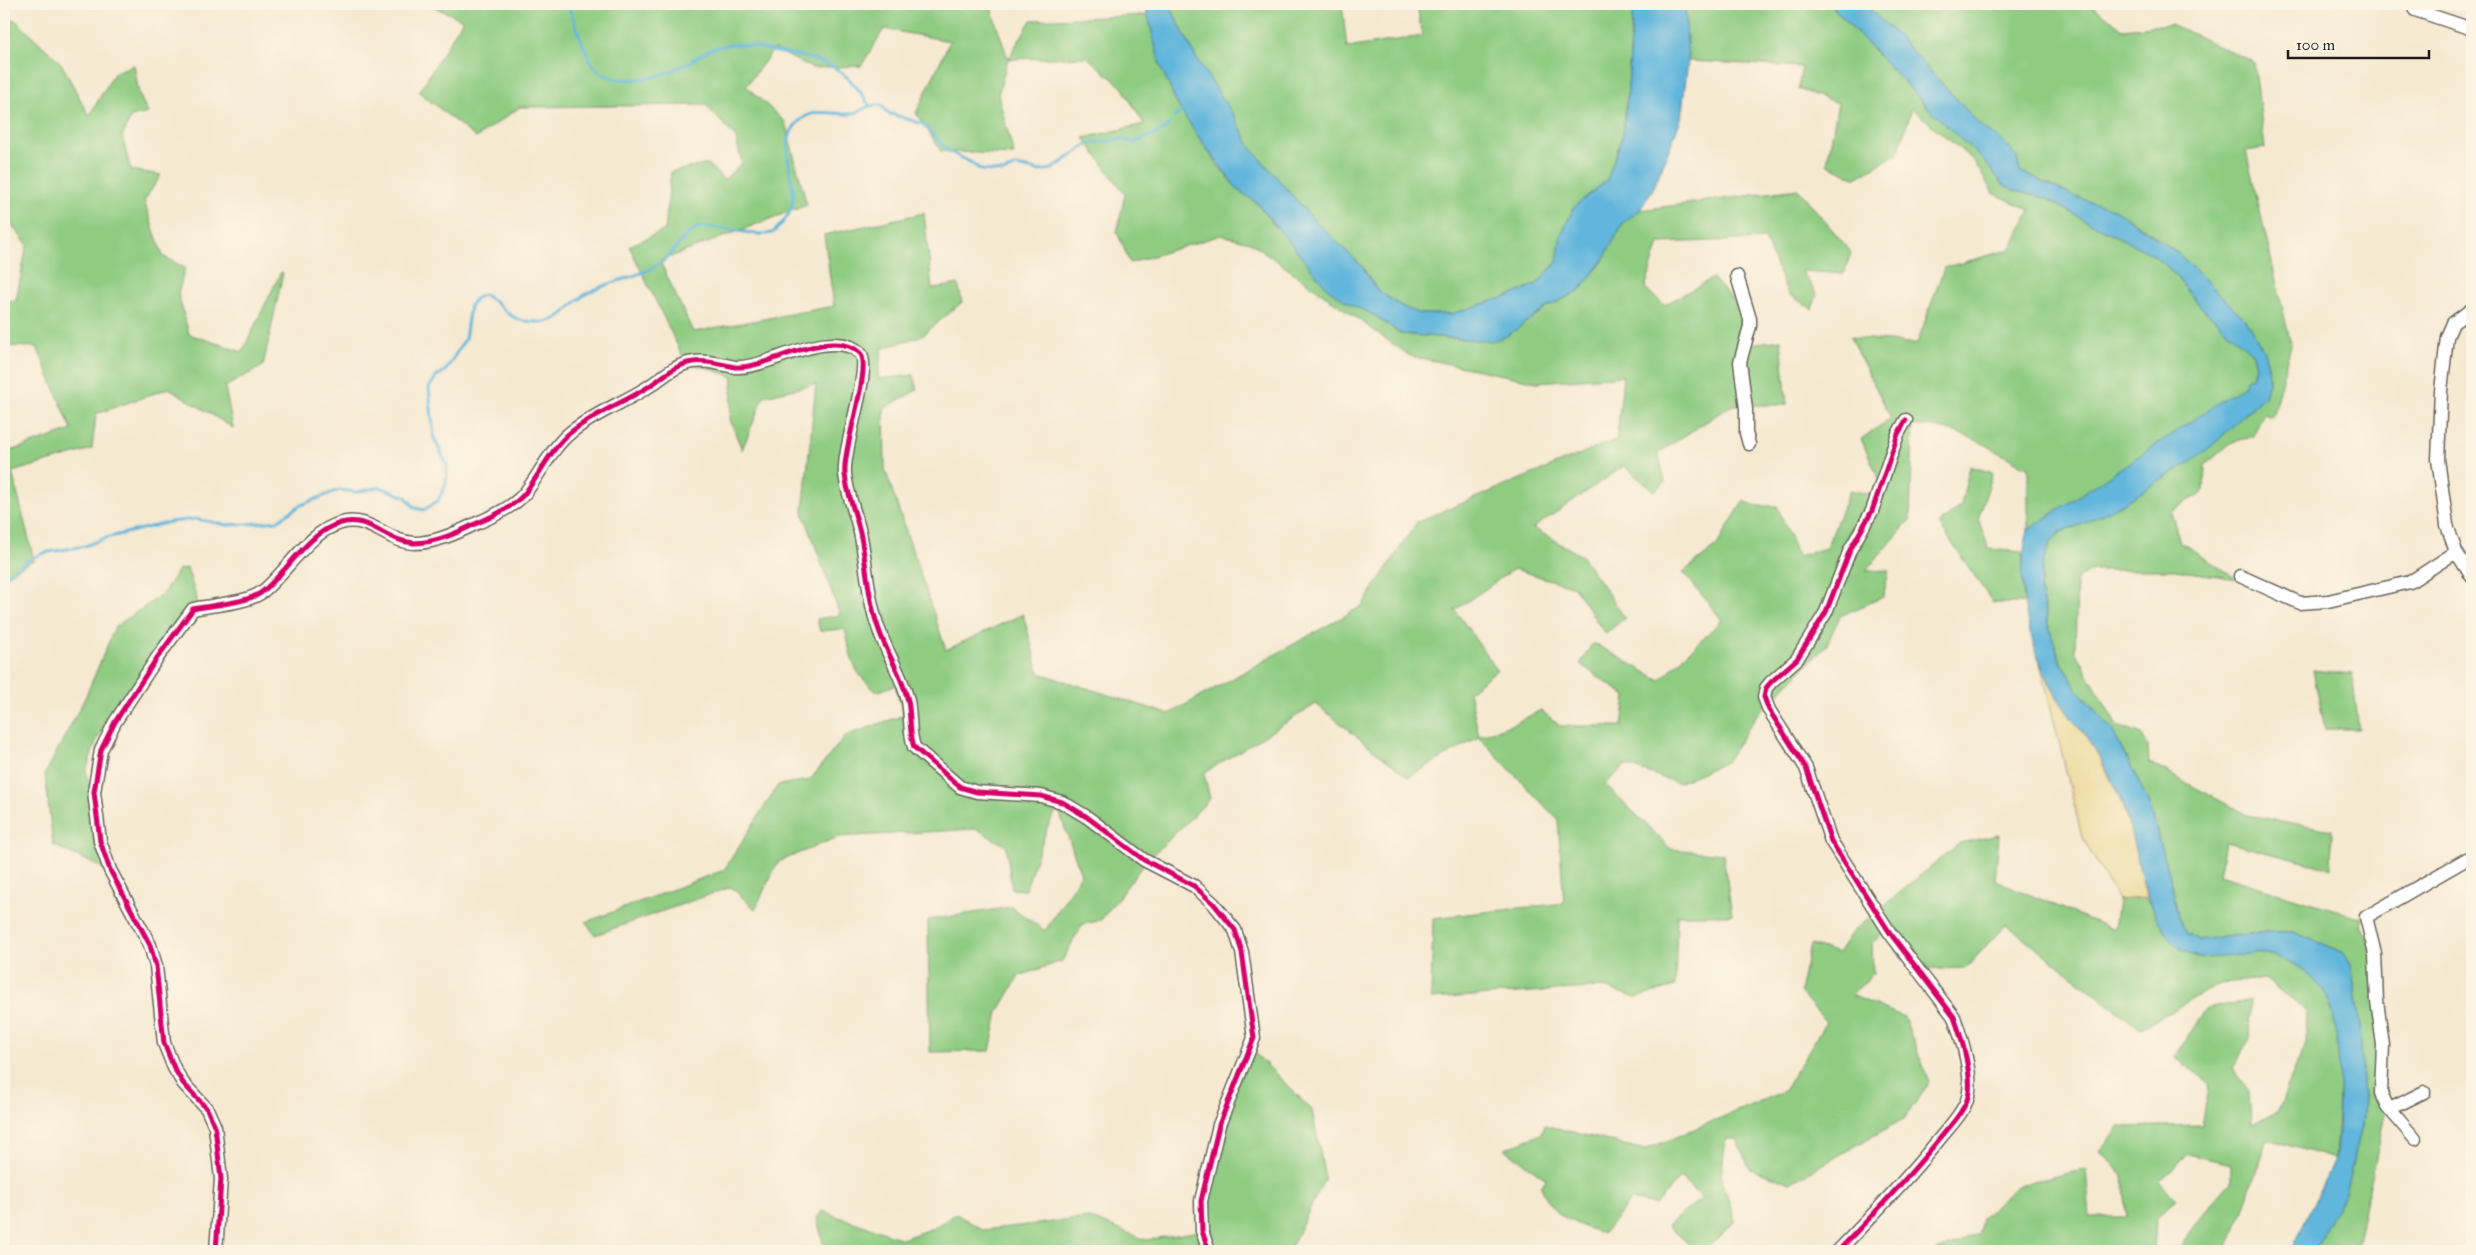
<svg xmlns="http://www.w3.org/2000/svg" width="2476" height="1255" font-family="'IM FELL Great Primer',serif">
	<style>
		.green { fill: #8fcc82; stroke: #56744f; fill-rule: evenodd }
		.sand { fill: #eeda9e; stroke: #857b5d }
		.water { fill: #60b6dc; stroke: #3e697c }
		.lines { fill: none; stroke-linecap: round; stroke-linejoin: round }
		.stream { stroke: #60b6dc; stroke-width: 3 }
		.minor-casing { stroke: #68645b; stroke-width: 15 }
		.minor { stroke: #fff; stroke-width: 12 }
		.cycleway-casing { stroke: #fcf5e5; stroke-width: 8 }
		.cycleway { stroke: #d6006c; stroke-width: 5 }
	</style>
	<rect width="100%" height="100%" fill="#fcf5e5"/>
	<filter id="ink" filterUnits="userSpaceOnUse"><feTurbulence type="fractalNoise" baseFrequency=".02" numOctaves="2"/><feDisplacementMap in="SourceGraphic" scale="10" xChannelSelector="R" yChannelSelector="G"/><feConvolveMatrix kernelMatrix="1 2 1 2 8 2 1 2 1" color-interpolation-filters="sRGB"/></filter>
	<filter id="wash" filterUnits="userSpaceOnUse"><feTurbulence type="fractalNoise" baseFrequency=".0096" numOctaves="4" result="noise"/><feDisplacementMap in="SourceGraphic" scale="20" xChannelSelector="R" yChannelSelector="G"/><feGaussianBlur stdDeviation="1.12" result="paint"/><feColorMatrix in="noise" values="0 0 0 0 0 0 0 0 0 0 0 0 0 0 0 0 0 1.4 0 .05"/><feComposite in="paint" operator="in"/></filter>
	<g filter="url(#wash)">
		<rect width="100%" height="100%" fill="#f6e9d1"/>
		<path class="green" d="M428,4H816L832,11L841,4H993L991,8L1008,59L1031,20L1149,15L1160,65L1177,104L1216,163L1237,189L1257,203L1272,223L1350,304L1374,315L1401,334L1459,339L1507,336L1549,306L1579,291L1602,262L1623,223L1640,210L1798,189L1851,252L1844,274L1802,271L1817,295L1812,309L1787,293L1765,239L1659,243L1645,288L1664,305L1713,278L1748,318L1742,345L1781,340L1787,405H1732L1658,453L1665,482L1654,491L1624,466L1533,528L1582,556L1625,618L1605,634L1574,587L1514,569L1455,610L1497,670L1469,691L1479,736L1516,723L1541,710L1560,726H1622L1626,696L1580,664L1593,643L1660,680L1722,620L1683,572L1716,547L1743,501L1757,506H1777L1798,556L1826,548L1850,490L1877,496L1881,483L1861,439L1891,418L1850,337L1917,344L1944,268L2011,249L2030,210L1993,193L1974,161L1912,108L1898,153L1856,178L1827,164L1838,103L1798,89L1802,67L1688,61L1685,4H1830L1936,116L1985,162L2003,184L2015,191L2046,198L2084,220L2152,254L2168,267L2201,307L2253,354L2256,367L2252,378L2248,377L2242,387L2233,394L2028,530V467C2010,461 1997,450 1980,442C1961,433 1934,424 1913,426L1910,520L1866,571L1889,570L1883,597L1840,616L1826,646L1759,712L1726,762L1678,783L1626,765L1605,784L1671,849L1723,854L1732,915H1677L1675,986L1636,998L1604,987L1431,999L1433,918L1564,903L1558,820L1479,737L1408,777L1316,704L1204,773L1210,799L1143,865L1101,920L1082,925L1062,961L1019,976L998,1012L990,1051L930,1052L928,920L1012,907L1045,931L1081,874L1058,808L1047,828L1025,890L1012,889L1006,846L977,829L838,837L778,862L755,909L731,887L595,935L586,922L724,870L778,785L810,780L845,736L904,715L895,685L877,692C851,671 852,660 845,629L820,631L817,619L840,615L803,512L816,384L764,396L742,450L730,420L733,377L702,366L687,365L629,246L665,230L671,172L708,164L724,180L742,163L736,138L706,105L520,107L476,138L419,92L463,20ZM884,29L950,41L916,113L941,151L1014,155L998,95L1008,59L1087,57L1122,87L1144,124L1084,138L1125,194L1117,232L1130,263L1221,235L1250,242L1410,356L1537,382L1623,376L1617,439L1417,522L1362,606L1169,714L1039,673L1023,614L946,650L885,469L884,408L917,390L914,375L878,379L882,349L923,335L962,302L958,284L932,289L924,213L824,235L834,306L693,332L660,261L807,205L785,122L746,86L774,49L812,68L861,66Z
			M1169,4H1342L1347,48L1422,36L1417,4H1633L1628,87L1623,133L1607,180L1574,207L1561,235L1557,262L1537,284L1512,295L1451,314H1420L1401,306L1376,289L1362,266L1313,219L1251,148L1233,114L1196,58Z
			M1864,4H2090L2123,29L2171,24L2254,62L2265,148L2246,151L2291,345L2272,417L2264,414L2252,437L2232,442L2205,465L2204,491L2171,512L2180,542L2237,579L2175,570H2092L2077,579L2075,651L2117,726L2140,733L2148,746L2149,763L2247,815L2332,830L2331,869L2225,842L2219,875L2363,918L2361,925L2373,950L2386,1110L2356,1251H2314L2355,1152L2362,1127L2364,1099L2360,1027L2351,963L2342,952L2293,932H2267L2198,940L2187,933L2178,917L2172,884L2150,807L2139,782L2112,730L2076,688L2061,662L2049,628L2040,590L2043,562L2050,544L2061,532L2090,521L2188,464L2247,413L2265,395L2269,382L2268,365L2263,349L2245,319L2179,254L2163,241L2116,210L2073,196L2020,171L2002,141L1983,128L1898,36Z
			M4,20H15L61,63L89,116L115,72L134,65L139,94L148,113L131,117L122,137L131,170L161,175L144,201L163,256L185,268L178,294L189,334L242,352L281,272L283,273L263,366L225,387L233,428L169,388L96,414L92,449L12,472L34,560L4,575V453L72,430L37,347L4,346V301L16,300L27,245L4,214Z
			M1970,466L1993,473L1978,519L1989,549L2022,552L2025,603H1993L1939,524L1961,505Z
			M187,568L198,602L182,615L97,739L86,771L109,871L53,845L45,774L85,698L115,627L163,594L178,570Z
			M2313,670L2352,674L2359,729H2325Z
			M1999,835L1995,880L2114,930L2118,900L2146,898L2165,930L2197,957C2217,956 2246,951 2266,954C2293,959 2323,980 2331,1007C2345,1053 2338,1112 2335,1159L2267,1139L2236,1231L2224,1251H2178L2200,1217L2231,1182V1164L2188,1154L2159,1182L2177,1199L2156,1219L2154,1251H2038L2031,1245L2025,1251H1937L1979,1234L1982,1218L2018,1185L2086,1169L2090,1217H2127L2123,1176L2100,1151L2119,1127L2202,1125L2210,1083L2174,1057L2206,1009L2250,1000L2249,1040L2232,1069L2249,1091L2251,1124L2278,1112L2305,1043L2306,1011L2265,979L2220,983L2140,1029L2006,924L1966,968L1911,970L1884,932L1872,944L1873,974L1851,995L1904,1017L1929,1082L1905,1118L1790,1183L1750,1169L1736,1139H1726L1721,1176L1735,1221L1704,1251H1696L1668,1225L1702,1198L1680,1177L1656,1205L1631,1200L1603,1234C1573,1222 1554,1219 1541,1187L1546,1179L1505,1149L1541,1134L1544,1125L1645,1150L1784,1091L1826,1022L1800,992L1810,945L1838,953L1852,932L1960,843Z
			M1252,1050L1312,1110L1325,1178L1289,1251H825L817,1218L822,1211L902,1239L933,1228L956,1214L983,1230L1089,1218L1146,1240L1200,1231L1219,1120Z"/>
		<path class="sand" d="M2040,663L2062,704L2095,749L2119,796L2136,847L2146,898L2118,900L2082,837Z"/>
		<path class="water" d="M1145,4H1169L1196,58L1233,114L1251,148L1313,219L1362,266L1376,289L1401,306L1420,314H1451L1512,295L1537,284L1557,262L1561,235L1574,207L1607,180L1623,134L1628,87L1633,4H1685L1688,61L1681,119L1654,187L1640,210L1623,223L1602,262L1579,291L1549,306L1507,336L1491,341L1401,334L1374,315L1350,304L1328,289L1257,203L1237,189L1195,132L1177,104L1160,65Z
			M1830,4H1864L1898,36L1983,128L2002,141L2016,155L2020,171L2073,196L2116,210L2179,254L2245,319L2263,349L2268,365L2269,382L2265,395L2213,445L2188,464L2127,501L2090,521L2060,532L2050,544L2043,562L2040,590L2049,628L2061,662L2076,688L2112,730L2139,782L2150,807L2172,884L2178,917L2187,933L2198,940L2267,932H2293L2342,952L2351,963L2360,1027L2364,1099L2362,1127L2345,1193L2314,1251H2292C2301,1229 2311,1208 2322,1186C2326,1177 2333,1167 2335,1158C2341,1124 2341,1040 2331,1007C2323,981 2292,957 2264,954C2238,951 2200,968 2178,947C2137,909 2140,844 2119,795C2112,780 2103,762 2094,748C2084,733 2072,720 2062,705C2030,655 2013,588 2028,530L2242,387L2248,377L2252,378L2256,367L2253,354L2201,307L2168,267L2152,254L2084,220L2046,198L2015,191L2003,184L1985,162L1936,116Z"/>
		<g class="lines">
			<path class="stream" d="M567,4C576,21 586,66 603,74C627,86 663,77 684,65C694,60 703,52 714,48C737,40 755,47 777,52C800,57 822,58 842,73C853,81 861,93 869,105
				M1175,117L1184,109
				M4,578L24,562L44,553L85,546L106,538L170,522L196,519L227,525L247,524L277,521L301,505L339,490L356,492L380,487L406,497L415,508L424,510L438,501L446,484L447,465L434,438L429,388L436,377L446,370L465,339L470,306L476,298L484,295C499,301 507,318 524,321C532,322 543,323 550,321C566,316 572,302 586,294C610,280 640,278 662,262C674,253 685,232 698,228C715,223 765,241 775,231C781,225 790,214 792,206C799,184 771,137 805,117C818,109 835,114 849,114C863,113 864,104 881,105L888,113L923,124L948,151L970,162L981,170L1003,172L1016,166L1040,171L1052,169L1088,144L1123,139L1134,143L1164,130L1169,124"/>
		</g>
	</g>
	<g filter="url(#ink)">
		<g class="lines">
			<g class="minor-casing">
				<path id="minor" d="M2415,10L2472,29
					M1737,276L1750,319V326L1740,362L1746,409V433L1749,444
					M2472,309L2453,323L2447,337L2441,391L2438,459L2447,525L2456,552L2472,577
					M2240,576L2300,603L2328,601L2410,582L2456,552
					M2390,1109L2424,1092
					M2415,1139L2387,1106L2381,1093L2383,1045L2377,1001L2375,954L2366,917L2472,856
					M216,1251L221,1179L215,1127L207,1109L183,1083L174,1068L164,1043L156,966L150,945L110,870L100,841L94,792L101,750L115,722L157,658L193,609C211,605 248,603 262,592C288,571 308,532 341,523C370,515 387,542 414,543C435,543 457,533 475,524C492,517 514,507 525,493C540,474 552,447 571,432C595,413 623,403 648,387C661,379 672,367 688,363C704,359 720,364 735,367C747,368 759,364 770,360C792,353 840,332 860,353C873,366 842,448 845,474C847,495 857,516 861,537C867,568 868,600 879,630C887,654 902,675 908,701C911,716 909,732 914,747L960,787L977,792L1041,796L1062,802L1087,817L1144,860L1194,886L1213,903L1235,930L1242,952L1254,1038L1219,1125L1201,1201L1202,1231L1209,1251
					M1838,1251C1873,1215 1909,1177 1941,1137C1950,1126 1962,1114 1967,1100C1975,1080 1961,1036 1954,1017L1890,933L1831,841L1806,768L1769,710L1764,697L1766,688L1771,682L1797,659L1826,612L1850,550L1872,511L1898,434L1906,420"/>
			</g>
			<use href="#minor" class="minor"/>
			<g class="cycleway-casing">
				<path id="cycleway" d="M216,1251L221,1179L215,1127L207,1109L183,1083L174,1068L164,1043L156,966L150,945L110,870L100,841L94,792L101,750L115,722L157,658L193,609C211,605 248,603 262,592C288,571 308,532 341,523C370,515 387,542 414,543C435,543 457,533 475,524C492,517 514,507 525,493C540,474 552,447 571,432C595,413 623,403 648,387C661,379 672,367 688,363C704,359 720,364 735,367C747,368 759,364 770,360C792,353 840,332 860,353C873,366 842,448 845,474C847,495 857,516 861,537C867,568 868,600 879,630C887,654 902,675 908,701C911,716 909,732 914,747L960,787L977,792L1041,796L1062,802L1087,817L1144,860L1194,886L1213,903L1235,930L1242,952L1254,1038L1219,1125L1201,1201L1202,1231L1209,1251
					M1838,1251C1873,1215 1909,1177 1941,1137C1950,1126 1962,1114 1967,1100C1975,1080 1961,1036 1954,1017L1890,933L1831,841L1806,768L1769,710L1764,697L1766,688L1771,682L1797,659L1826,612L1850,550L1872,511L1898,434L1906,420"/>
			</g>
			<use href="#cycleway" class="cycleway"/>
		</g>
	</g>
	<rect width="2476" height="1255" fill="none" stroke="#fcf5e5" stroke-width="20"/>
	<path d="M2288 50v8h141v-8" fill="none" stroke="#1c1c1c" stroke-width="2.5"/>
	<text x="2296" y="50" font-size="15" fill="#1c1c1c" stroke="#fcf5e5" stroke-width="4" paint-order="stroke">100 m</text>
</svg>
